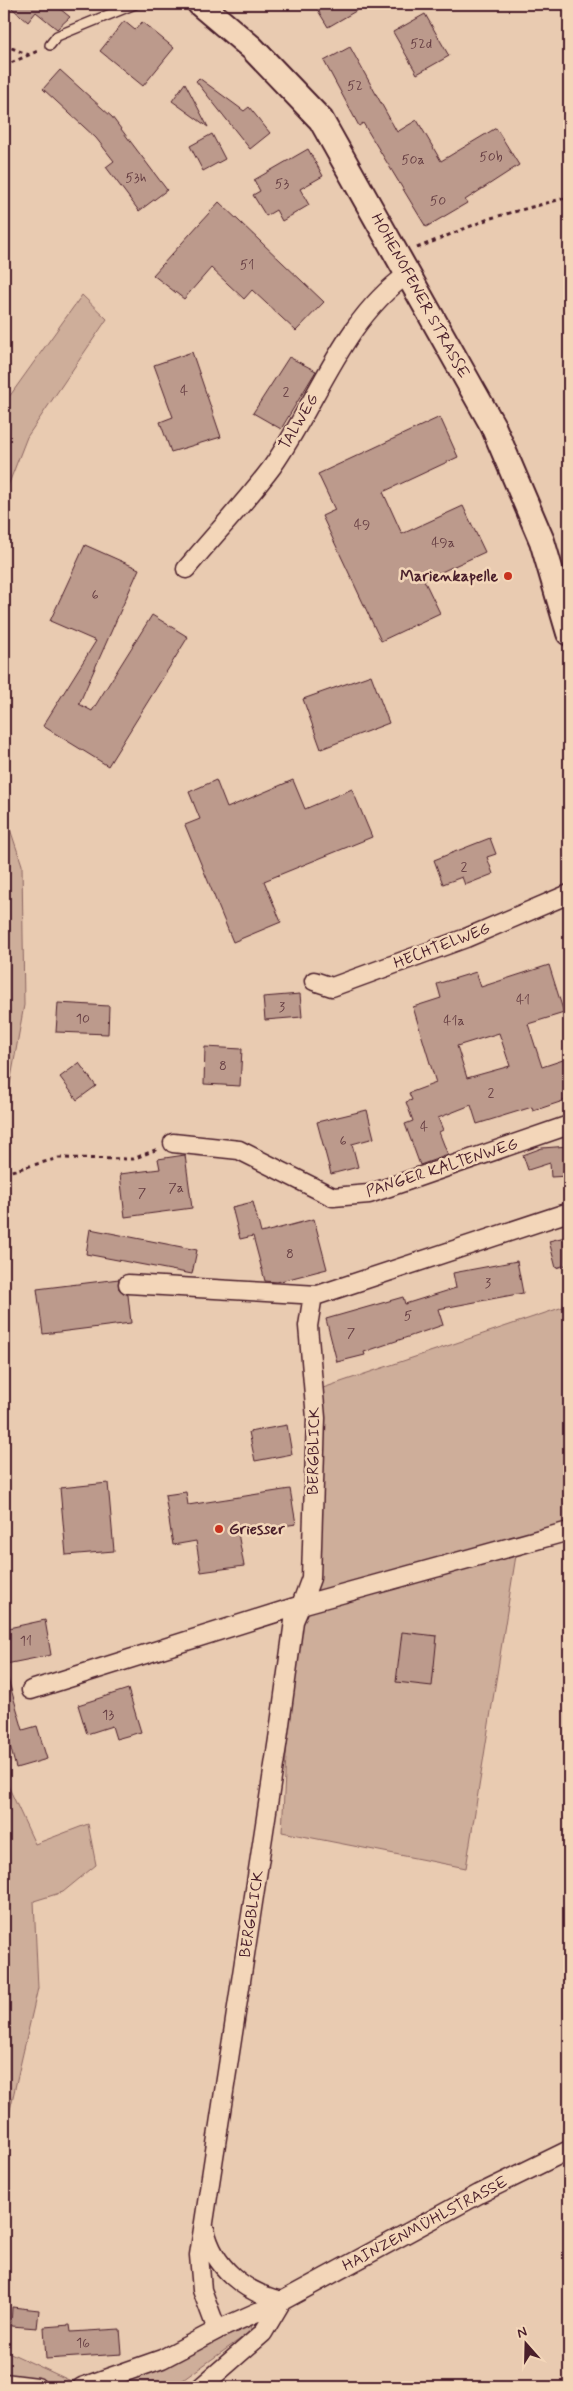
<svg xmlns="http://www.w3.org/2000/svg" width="573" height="2391" font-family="Mynerve,sans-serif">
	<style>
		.green { fill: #ceae9a; stroke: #8c6662 }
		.building { fill: #bc9a8c; stroke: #4a1f2b; fill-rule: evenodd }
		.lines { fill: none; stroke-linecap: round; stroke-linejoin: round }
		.lane-casing { stroke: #4a1f2b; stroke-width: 12 }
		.street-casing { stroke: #4a1f2b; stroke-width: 21 }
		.secondary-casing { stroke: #4a1f2b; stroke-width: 28 }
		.path { stroke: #4a1f2b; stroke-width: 3; stroke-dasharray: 4 4; stroke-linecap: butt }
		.lane { stroke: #f3d6b9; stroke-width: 9 }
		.street { stroke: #f3d6b9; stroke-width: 18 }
		.secondary { stroke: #f3d6b9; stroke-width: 24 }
		.poi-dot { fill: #c8321e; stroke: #f3d6b9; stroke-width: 2 }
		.labels { text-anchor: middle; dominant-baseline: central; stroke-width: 5; stroke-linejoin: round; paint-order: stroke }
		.number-label { font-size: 14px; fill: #663e43 }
		.street-label { font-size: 16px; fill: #4a1f2b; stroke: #f3d6b9 }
		.poi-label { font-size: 16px; font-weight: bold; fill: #4a1f2b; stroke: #f3d6b9; text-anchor: end }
	</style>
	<rect width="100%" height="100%" fill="#e9cbb1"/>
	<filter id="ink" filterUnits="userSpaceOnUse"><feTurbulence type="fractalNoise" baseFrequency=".02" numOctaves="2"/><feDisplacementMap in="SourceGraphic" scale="10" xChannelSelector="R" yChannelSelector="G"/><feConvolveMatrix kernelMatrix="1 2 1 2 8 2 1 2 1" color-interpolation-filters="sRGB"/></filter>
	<g filter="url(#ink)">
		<path class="green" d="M82,295L107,319L27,437L4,496V404Z
			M4,811L22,865L24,1005L4,1118Z
			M569,1305V1535L517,1549L466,1868L282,1832L293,1623L311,1578L314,1391Z
			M4,1777L35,1844L88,1824L96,1865L63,1892L34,1901L38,1988L4,2136Z
			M244,2325H252L250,2332L173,2387H4V2350L71,2381L214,2340Z"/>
		<path class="building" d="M7,4H54L70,17L57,29L36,12L28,22Z
			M314,4H368L328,27Z
			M425,14L449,56L417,74L393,32Z
			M124,21L135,30L142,22L174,48L143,86L100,51Z
			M350,47L397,132L417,120L441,161L496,128L519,165L465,200L467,203L426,227L363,123L359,126L324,61Z
			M60,70L112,117L167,190L139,211L106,167L114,161L96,138L43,89Z
			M199,78L244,111L249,107L270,133L250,149L196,81Z
			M185,83L208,127L172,101Z
			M212,134L225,159L203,171L190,146Z
			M308,149L323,176L300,189L309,205L282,221L276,210L266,216L253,195L260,191L254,180Z
			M219,202L324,302L296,331L252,290L244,299L211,268L184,299L153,275Z
			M192,352L221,437L171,452L160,422L173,417L154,365Z
			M289,357L316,371L281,429L253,413Z
			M440,417L458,457L383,492L402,534L463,506L485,552L424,580L440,613L381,641L322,516L335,510L318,474Z
			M85,545L139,569L79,704L92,711L152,615L188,637L108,766L43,726L96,641L50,621Z
			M371,675L389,723L321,749L303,699Z
			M216,780L227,808L293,780L305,809L352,789L372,837L264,881L281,922L233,942L185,825L200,819L189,792Z
			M490,838L496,854L487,857L493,874L465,885L462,877L443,884L434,860Z
			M549,965L564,1013L528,1024L542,1067L569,1058V1099L533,1111L532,1107L477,1124L471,1105L438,1118L443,1130L439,1132L448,1155L420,1165L405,1124L413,1121L406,1102L412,1100L409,1093L436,1083L413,1007L441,998L437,984L476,972L481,987ZM499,1033L510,1066L467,1078L457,1046Z
			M300,994L302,1017L265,1020L263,997Z
			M58,1003L109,1006L108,1034L56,1032Z
			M205,1047L242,1049L240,1086L204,1084Z
			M79,1063L96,1086L77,1100L60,1077Z
			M367,1110L374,1138L352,1144L358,1167L331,1174L317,1122Z
			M569,1146V1176L551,1177L550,1163L528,1170L523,1155L542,1148Z
			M185,1155L192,1208L125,1217L120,1174L160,1169L158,1159Z
			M253,1202L261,1233L314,1219L327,1269L277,1282L265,1281L253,1236L240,1239L232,1207Z
			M90,1229L197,1250L192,1274L86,1254Z
			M569,1236V1264L556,1268L549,1241Z
			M517,1261L523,1293L438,1309L443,1325L364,1352L365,1355L337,1362L326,1319L403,1297L405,1304L456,1288L453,1273Z
			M119,1279V1289L128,1295L131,1323L43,1334L37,1289Z
			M287,1425L292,1454L255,1461L249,1432Z
			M108,1483L114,1551L66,1555L60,1488Z
			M290,1489L296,1524L238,1533L244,1566L201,1572L196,1541L173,1545L165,1495L186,1492L188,1505Z
			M45,1620L51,1655L6,1664L4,1629Z
			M402,1632L437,1636L432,1686L396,1682Z
			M4,1679H8L23,1730L37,1726L47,1759L16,1768L4,1723Z
			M128,1689L141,1732L116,1739L112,1726L87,1734L78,1705Z
			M12,2307L39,2310L37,2328L11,2326Z
			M70,2325L71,2332L120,2329L122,2354L46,2359L44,2327Z"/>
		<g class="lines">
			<g class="lane-casing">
				<path id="lane" d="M50,45L57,36L135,4"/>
			</g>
			<g class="street-casing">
				<path id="street" d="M186,569C214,535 246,502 272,467C317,404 342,320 408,274
					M314,981L332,987L466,938L569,894
					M173,1143L239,1150L333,1197L369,1194L569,1125
					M128,1284L318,1295L569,1212
					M31,1690L301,1605L311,1578L316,1418L308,1326L313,1295
					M205,2229C213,2267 245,2293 282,2301
					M217,2330L202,2290L199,2255L278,1739L294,1621L301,1605L569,1531
					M4,2383L37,2387
					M82,2387L162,2359L217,2330L282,2301L479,2194L569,2150
					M201,2387L263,2333L282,2301"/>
			</g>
			<g class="secondary-casing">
				<path id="secondary" d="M200,4L252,48L321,120L493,426L542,541L569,633"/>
			</g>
			<path class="path" d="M4,45L29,55
				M4,66L40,50
				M417,248L491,218L569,197
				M4,1173L59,1158L133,1159L158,1149"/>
			<use href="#lane" class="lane"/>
			<use href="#street" class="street"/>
			<use href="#secondary" class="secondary"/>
		</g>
	</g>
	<g class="poi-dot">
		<circle cx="508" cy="576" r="5"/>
		<circle cx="219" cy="1529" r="5"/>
	</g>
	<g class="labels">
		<g class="number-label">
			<text x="421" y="44">52d</text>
			<text x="355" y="86">52</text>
			<text x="491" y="157">50b</text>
			<text x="413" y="160">50a</text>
			<text x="136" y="178">53h</text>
			<text x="282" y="184">53</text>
			<text x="438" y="201">50</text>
			<text x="247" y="265">51</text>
			<text x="184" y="391">4</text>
			<text x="286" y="392">2</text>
			<text x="362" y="525">49</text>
			<text x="443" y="543">49a</text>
			<text x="95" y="595">6</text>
			<text x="464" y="867">2</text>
			<text x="523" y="1000">41</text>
			<text x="282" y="1007">3</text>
			<text x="83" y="1019">10</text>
			<text x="454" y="1021">41a</text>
			<text x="223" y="1066">8</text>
			<text x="491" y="1093">2</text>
			<text x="424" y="1127">4</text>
			<text x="343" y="1141">6</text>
			<text x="176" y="1188">7a</text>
			<text x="142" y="1193">7</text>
			<text x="290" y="1254">8</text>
			<text x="488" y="1283">3</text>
			<text x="408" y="1316">5</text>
			<text x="351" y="1333">7</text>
			<text x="26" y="1641">11</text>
			<text x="108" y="1715">13</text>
			<text x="83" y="2343">16</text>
		</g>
		<g class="street-label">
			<text transform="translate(420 296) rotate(61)">HOHENOFENER STRASSE</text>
			<text transform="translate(299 422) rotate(-59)">TALWEG</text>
			<text transform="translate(442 946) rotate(-21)">HECHTELWEG</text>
			<text transform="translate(442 1168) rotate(-18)">PANGER KALTENWEG</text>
			<text transform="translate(314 1451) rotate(-89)">BERGBLICK</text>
			<text transform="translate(252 1914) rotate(-81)">BERGBLICK</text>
			<text transform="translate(425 2224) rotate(-28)">HAINZENMÜHLSTRASSE</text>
		</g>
		<g class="poi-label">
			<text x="498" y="576">Marienkapelle</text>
			<text x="229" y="1529" text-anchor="start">Griesser</text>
		</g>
	</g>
	<rect width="573" height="2391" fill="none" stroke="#f3d6b9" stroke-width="20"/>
	<rect x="10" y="10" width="553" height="2371" fill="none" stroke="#4a1f2b" stroke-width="2" filter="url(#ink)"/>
	<g transform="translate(526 2344) rotate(340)" stroke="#f3d6b9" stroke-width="4" paint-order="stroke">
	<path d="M0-4L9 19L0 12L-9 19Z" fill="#4a1f2b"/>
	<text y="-8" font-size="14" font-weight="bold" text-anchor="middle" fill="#4a1f2b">N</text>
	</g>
</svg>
